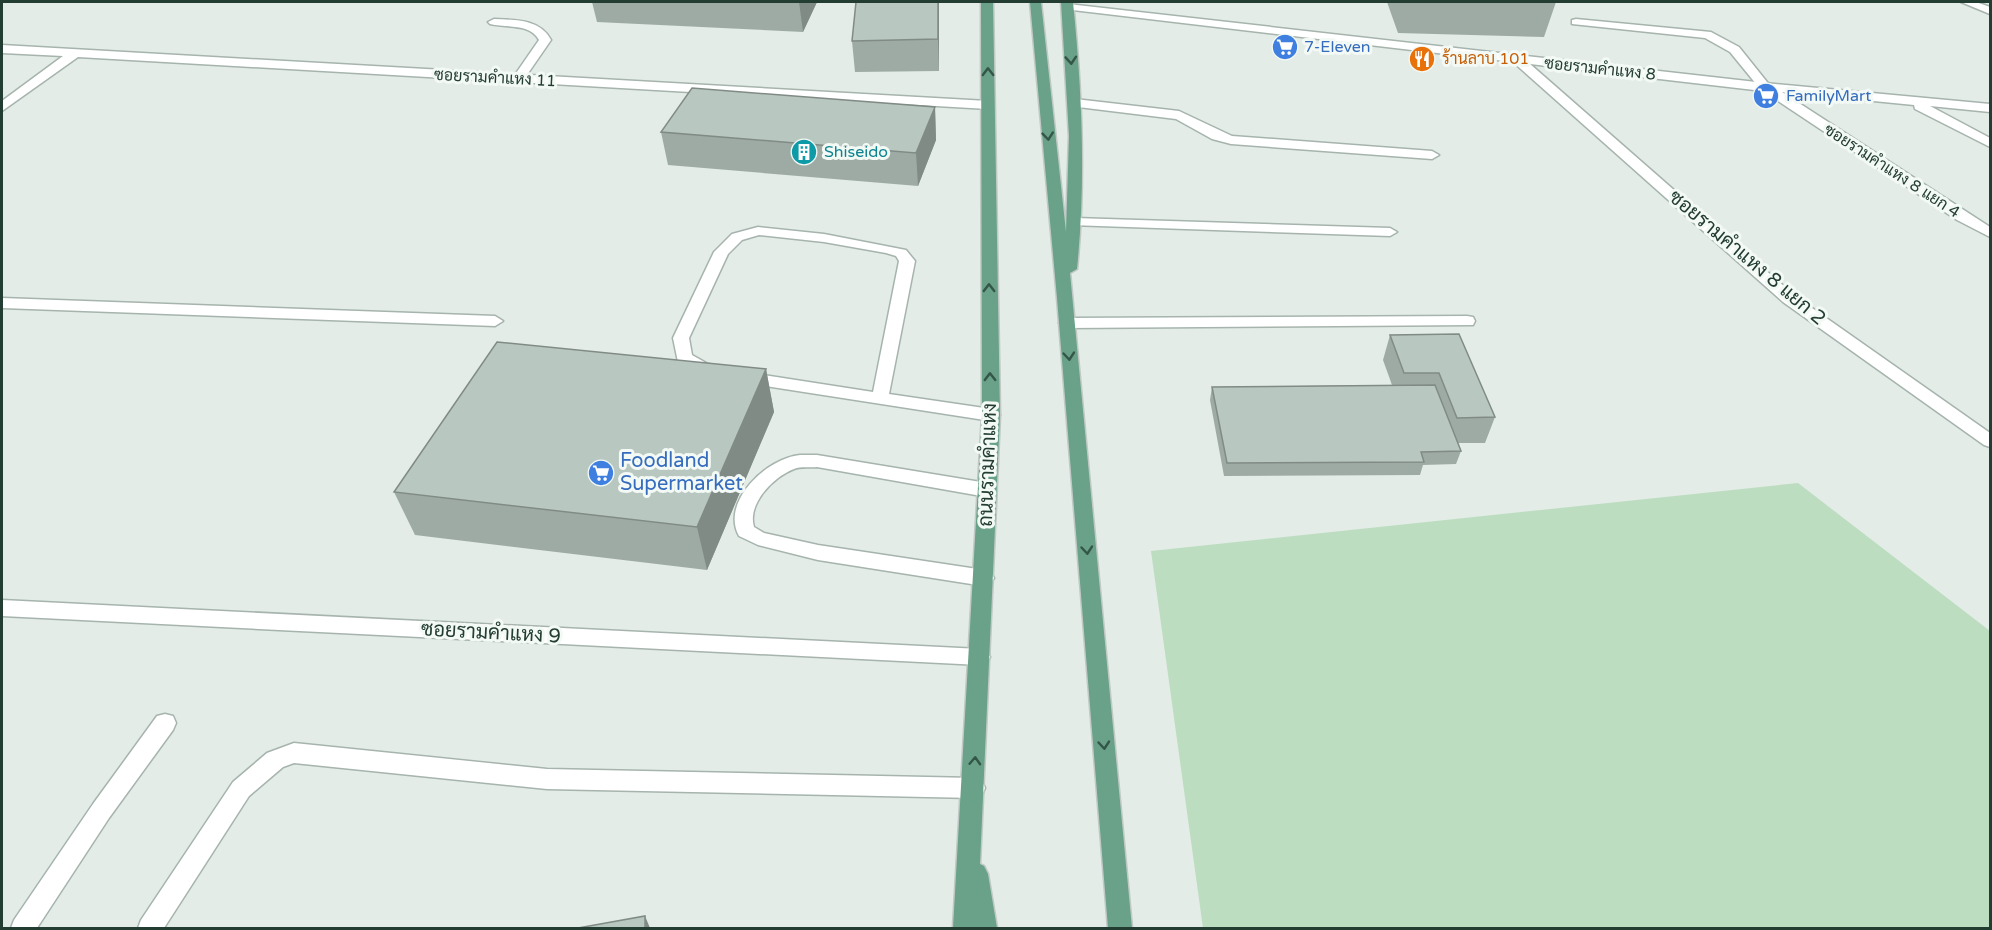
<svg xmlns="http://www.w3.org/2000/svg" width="1992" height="930" font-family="'Varela Round',Sarabun,sans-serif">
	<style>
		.green { fill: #bcddc0 }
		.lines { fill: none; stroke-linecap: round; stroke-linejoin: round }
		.service-casing { stroke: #a6b4ad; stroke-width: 3 }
		.minor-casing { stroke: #a6b4ad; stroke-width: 3 }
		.primary-casing { stroke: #c1c9c6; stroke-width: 3 }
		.service { fill: #fff; fill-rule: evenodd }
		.minor { fill: #fff; fill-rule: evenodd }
		.primary { fill: #69a189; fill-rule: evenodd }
		.wall { fill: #9eaba4 }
		.shaded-wall { fill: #818b86 }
		.building { fill: #b8c7bf; stroke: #818b86; stroke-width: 1.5 }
		.oneway { stroke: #345648 }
		.labels { text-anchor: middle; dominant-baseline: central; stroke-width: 6; stroke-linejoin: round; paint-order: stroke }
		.far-shop-label { font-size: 16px; fill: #366cbe; stroke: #f3f9f5; text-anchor: start }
		.far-food-label { font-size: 16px; fill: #c56008; stroke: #f3f9f5; text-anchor: start }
		.far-street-label { font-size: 16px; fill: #233d32; stroke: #f3f9f5 }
		.far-culture-label { font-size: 16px; fill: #0d838f; stroke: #f3f9f5; text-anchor: start }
		.street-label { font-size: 20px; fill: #233d32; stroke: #f3f9f5 }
		.shop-label { font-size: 20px; fill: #366cbe; stroke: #f3f9f5; text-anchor: start }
	</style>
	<rect width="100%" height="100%" fill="#e3ece7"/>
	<path class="green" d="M1798,483L1990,631V928H1203L1151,551Z"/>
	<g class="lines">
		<g class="service-casing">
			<path id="service" d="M494,19C515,20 540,19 551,40L522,82H514L512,79L539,40C530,23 506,28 490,24L488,22Z
				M1576,19L1711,32L1739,47L1771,87L1765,91L1761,90L1730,52L1705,38L1572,24V20Z
				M1075,218L1390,228L1397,232L1390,236L1070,225L1068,222L1070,219Z
				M758,227L824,234L906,250L915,261L889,394L991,409L997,411L1000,415L997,419L991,421L739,382L737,378L739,374L745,372L873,392L899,261L896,256L886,253L824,242L759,235L742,240L728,254L689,338L692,355L708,364L721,367L723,371L721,375C705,379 691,369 678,362L673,338L714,252L732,234Z
				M1467,316L1473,317L1475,321L1473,325L1067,328L1059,323L1067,318Z
				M800,455H817L987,483L993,485L996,490L993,495L987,497L817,467C810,468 801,466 794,469C773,477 747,504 754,527L764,533L818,545L984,570L991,573L994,578L991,583L984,586L818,560L758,545L739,536C720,502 767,458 800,455Z
				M165,714L173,716L176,723L173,730L109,818L37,928H11L14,920L93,804L157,716Z
				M294,743L547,769L974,778L982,781L985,788L982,795L974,798L547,789L294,763L283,767L249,796L164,928H138L141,920L233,782L267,753Z"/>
		</g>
		<g class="minor-casing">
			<path id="minor" d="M1961,2H1976L1990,7V14Z
				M1068,4L1765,83L1990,104V112L1930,106L1990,138V147L1915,109L1914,105L1782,92L1990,227V237L1957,220L1763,91L1530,64L1795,296L1990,433V447L1984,445L1783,302L1513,62L1064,9V5Z
				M2,45L988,101L994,105L988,109L78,57L2,111V101L63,56L2,53Z
				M1075,99L1179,111L1232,136L1432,151L1439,155L1432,159L1231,144L1212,139L1176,119L1070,106L1069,103L1070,100Z
				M2,298L495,316L503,321L495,326L2,308Z
				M2,600L980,649L987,651L990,657L987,663L980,665L2,616Z"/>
		</g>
		<g class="primary-casing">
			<path id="primary" d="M981,2H993L1000,415L980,864L984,866L988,874L997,928H953L982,415Z
				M1030,2H1041L1066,232L1069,136L1061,2H1073C1082,91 1086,180 1077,269L1070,273L1132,928H1108L1057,298Z"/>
		</g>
		<use href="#service" class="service"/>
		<use href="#minor" class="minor"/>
		<use href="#primary" class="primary"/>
	</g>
	<path class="wall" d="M592,2H817L803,32L597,22Z
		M939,2V71L855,72L852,41Z
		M1387,2H1556L1544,37L1398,33Z
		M935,107L936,140L918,186L668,165L661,132Z
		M1390,335L1495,417L1485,443H1458L1461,451L1456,464L1423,465L1420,475L1224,476L1210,400L1212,387L1392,385L1383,360Z
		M766,369L774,412L707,570L415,535L394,492Z"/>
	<path class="shaded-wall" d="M799,2H817L803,32Z
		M938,2H939V71L938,39Z
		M935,107L936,140L918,186L916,153Z
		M766,369L774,412L707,570L697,527Z
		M645,916L650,928H645Z"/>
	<path class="building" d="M856,2H938V39L852,41Z
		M692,88L935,107L916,153L661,132Z
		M1459,334L1495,417L1457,418L1439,373H1404L1390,335Z
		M497,342L766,369L697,527L394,492Z
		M1435,385L1461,451L1421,452L1424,462L1227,463L1212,387Z
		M645,916V928H578Z"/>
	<defs><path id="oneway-chevron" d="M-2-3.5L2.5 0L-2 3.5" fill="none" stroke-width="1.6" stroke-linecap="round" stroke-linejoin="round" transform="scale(1.5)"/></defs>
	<g class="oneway">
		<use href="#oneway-chevron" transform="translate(1071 60) rotate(86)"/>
		<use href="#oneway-chevron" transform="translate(988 72) rotate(-91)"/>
		<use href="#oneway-chevron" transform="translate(1048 136) rotate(84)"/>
		<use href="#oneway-chevron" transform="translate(989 288) rotate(-90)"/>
		<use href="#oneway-chevron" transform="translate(1069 356) rotate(85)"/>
		<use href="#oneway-chevron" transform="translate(990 377) rotate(-91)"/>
		<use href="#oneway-chevron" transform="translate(1087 550) rotate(85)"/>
		<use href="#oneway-chevron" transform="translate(1104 745) rotate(85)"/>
		<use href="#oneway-chevron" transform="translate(975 761) rotate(-87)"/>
	</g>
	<defs>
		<g id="supermarket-disc" transform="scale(1.35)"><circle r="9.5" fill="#3f7fe0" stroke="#f3f9f5"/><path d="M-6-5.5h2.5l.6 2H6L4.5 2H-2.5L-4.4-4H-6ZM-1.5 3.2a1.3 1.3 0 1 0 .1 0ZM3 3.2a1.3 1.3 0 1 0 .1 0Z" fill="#fff"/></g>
		<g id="restaurant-disc" transform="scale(1.35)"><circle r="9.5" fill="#e8710a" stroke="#f3f9f5"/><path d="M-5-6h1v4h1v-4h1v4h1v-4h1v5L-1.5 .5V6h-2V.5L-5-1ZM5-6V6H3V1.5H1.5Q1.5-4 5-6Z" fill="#fff"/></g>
		<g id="building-disc" transform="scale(1.35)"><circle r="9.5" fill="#0f9aa8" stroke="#f3f9f5"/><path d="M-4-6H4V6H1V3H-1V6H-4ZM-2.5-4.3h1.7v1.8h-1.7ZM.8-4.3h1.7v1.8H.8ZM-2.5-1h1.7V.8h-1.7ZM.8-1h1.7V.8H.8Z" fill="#fff"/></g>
	</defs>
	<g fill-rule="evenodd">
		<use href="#supermarket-disc" x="1285" y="47"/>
		<use href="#restaurant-disc" x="1422" y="59"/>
		<use href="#supermarket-disc" x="1766" y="96"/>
		<use href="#building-disc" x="804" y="152"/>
		<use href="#supermarket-disc" x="601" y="473"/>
	</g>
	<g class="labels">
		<g class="far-shop-label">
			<text x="1304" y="47">7-Eleven</text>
			<text x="1786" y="96">FamilyMart</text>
		</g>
		<g class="far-food-label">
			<text x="1442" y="59">ร้านลาบ 101</text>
		</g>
		<g class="far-street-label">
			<text transform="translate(1600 69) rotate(6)">ซอยรามคำแหง 8</text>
			<text transform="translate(495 78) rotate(3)">ซอยรามคำแหง 11</text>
			<text transform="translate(1892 171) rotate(33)">ซอยรามคำแหง 8 แยก 4</text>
		</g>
		<g class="far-culture-label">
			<text x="824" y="152">Shiseido</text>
		</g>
		<g class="street-label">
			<text transform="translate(1747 258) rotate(40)">ซอยรามคำแหง 8 แยก 2</text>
			<text transform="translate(988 465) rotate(-88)">ถนนรามคำแหง</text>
			<text transform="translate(491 633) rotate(3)">ซอยรามคำแหง 9</text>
		</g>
		<g class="shop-label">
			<text x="620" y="461">Foodland<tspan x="620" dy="23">Supermarket</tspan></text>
		</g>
	</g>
	<rect width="1992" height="930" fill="none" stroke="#233d32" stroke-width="6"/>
</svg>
